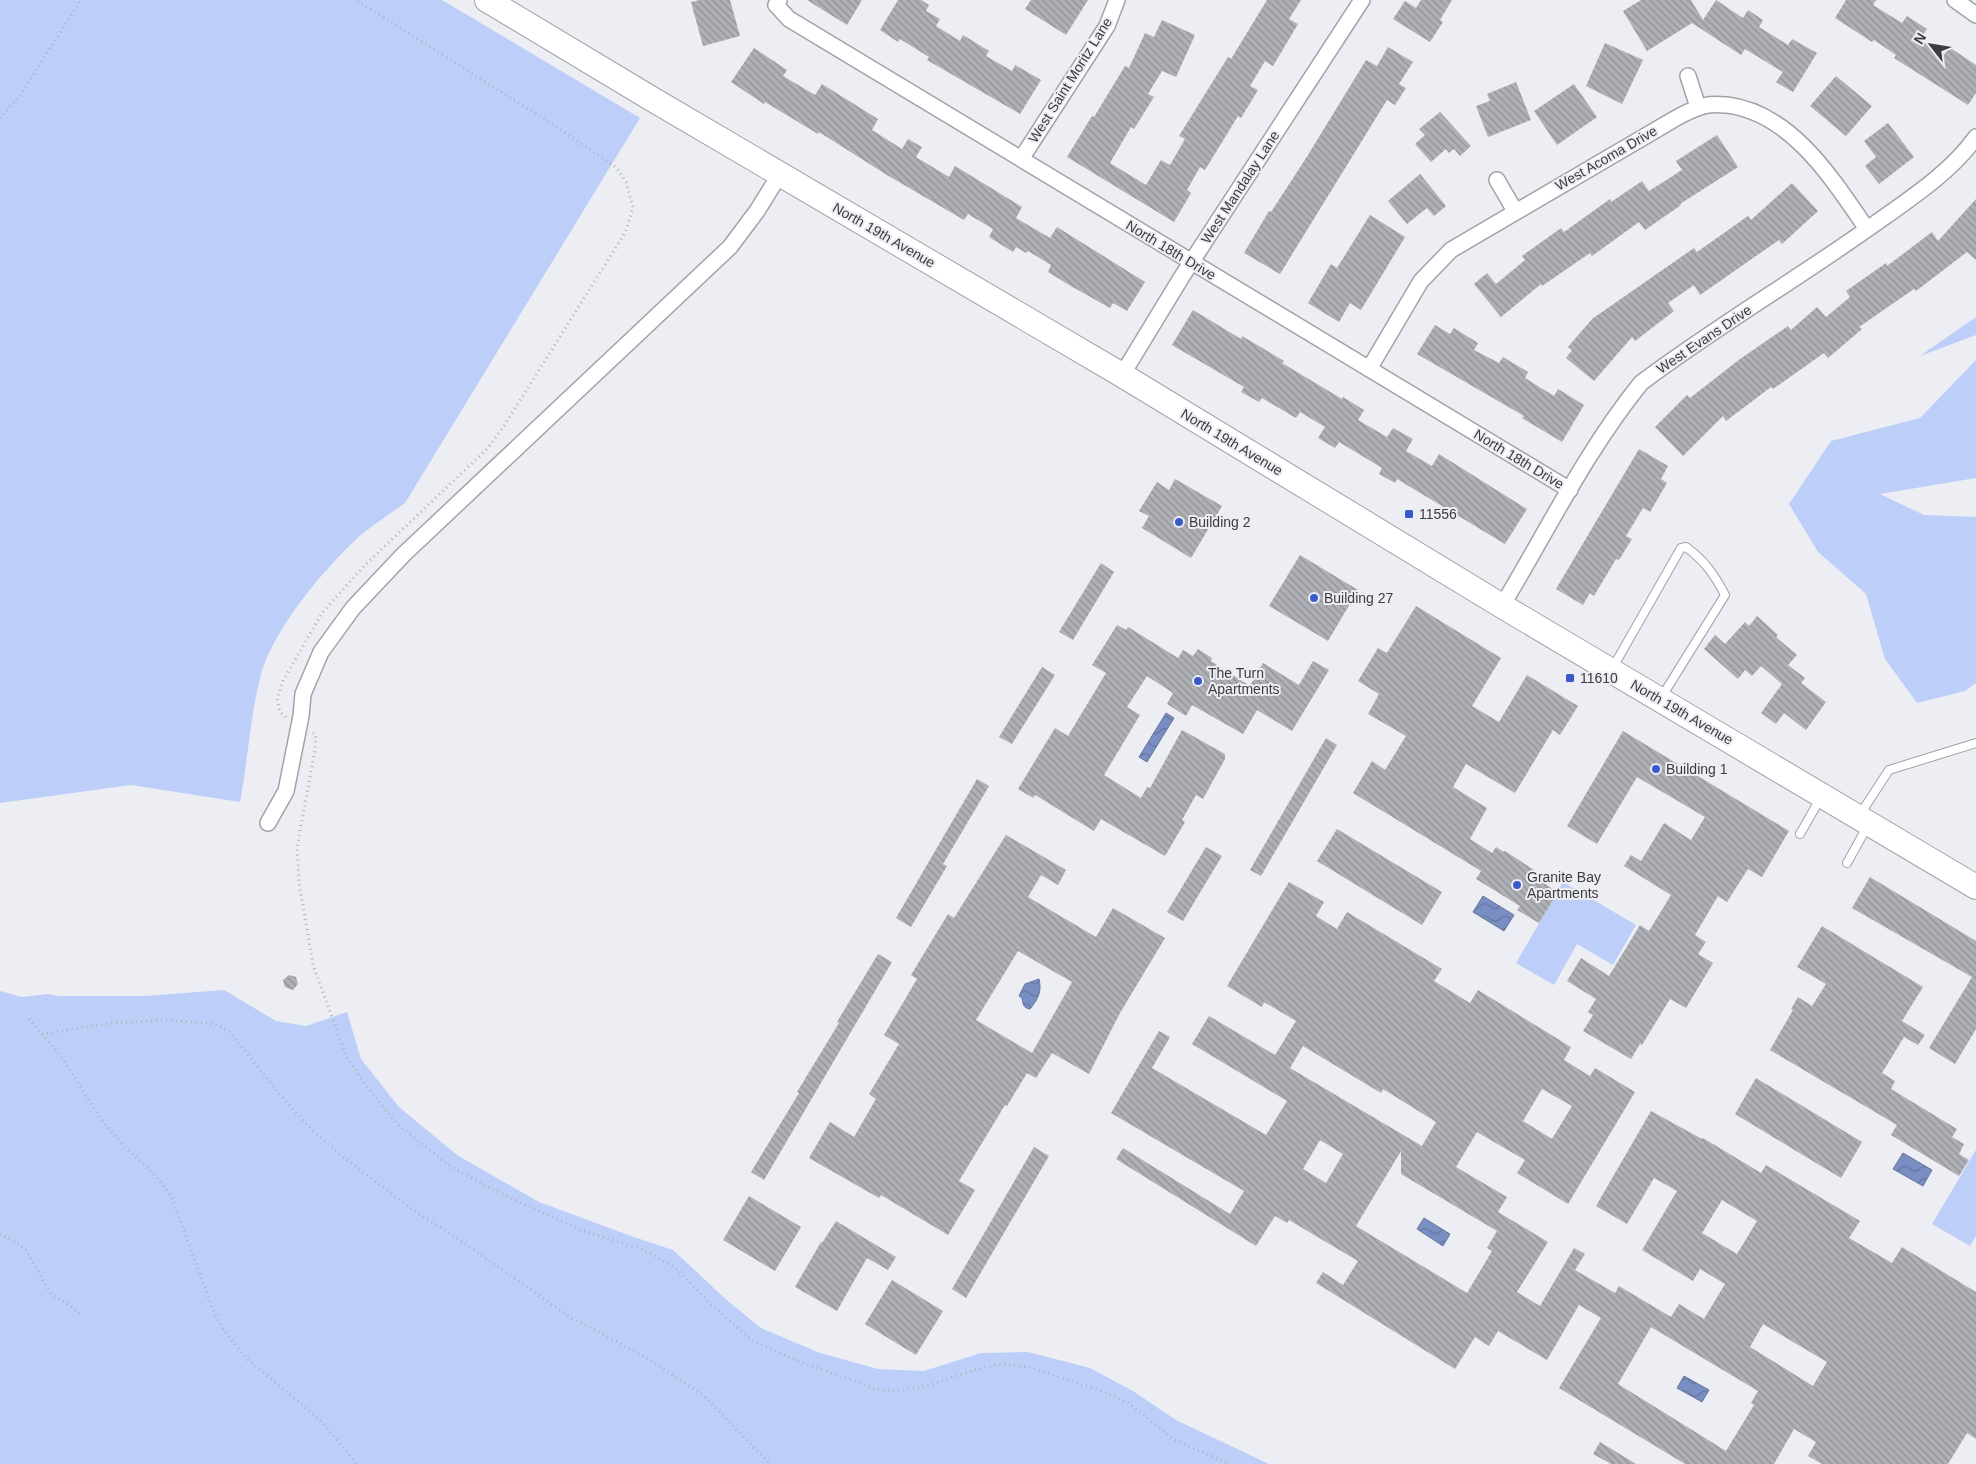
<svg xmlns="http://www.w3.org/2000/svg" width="1976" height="1464" font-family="Helvetica,sans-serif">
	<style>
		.grass { fill: #bdcff9 }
		.water { fill: url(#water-waves); stroke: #66759b }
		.building { fill: url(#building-back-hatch); fill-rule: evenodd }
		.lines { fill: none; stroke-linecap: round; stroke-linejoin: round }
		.service-casing { stroke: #a1a3a9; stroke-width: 10 }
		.minor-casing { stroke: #a1a3a9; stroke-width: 18 }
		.primary-casing { stroke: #a1a3a9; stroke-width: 26 }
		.path { stroke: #b0b2b6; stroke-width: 3; stroke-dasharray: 1 4; stroke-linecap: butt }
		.service { stroke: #fff; stroke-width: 8 }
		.minor { stroke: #fff; stroke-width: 15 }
		.primary { stroke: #fff; stroke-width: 24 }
		.poi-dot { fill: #3a5acc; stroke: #eceef4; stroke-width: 2 }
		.labels { text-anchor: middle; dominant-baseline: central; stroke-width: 4; stroke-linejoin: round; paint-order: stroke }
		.street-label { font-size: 14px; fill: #3b3c3e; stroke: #eceef4 }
		.poi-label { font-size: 14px; fill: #3b3c3e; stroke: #eceef4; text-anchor: start }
	</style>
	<defs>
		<pattern id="water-waves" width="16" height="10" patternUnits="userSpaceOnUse" patternTransform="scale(1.25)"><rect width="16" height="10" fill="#798ec3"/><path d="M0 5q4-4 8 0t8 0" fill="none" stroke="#6475a0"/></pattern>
		<pattern id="building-back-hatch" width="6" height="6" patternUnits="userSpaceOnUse" patternTransform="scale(1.25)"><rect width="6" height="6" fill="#afb1b7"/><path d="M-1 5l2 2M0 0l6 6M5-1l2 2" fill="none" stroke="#909196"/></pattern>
	</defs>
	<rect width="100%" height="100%" fill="#eceef4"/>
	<path class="grass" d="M0,0H442L640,118L405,503C391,513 376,523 362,534C326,566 274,628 261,674C250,716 248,760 240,802L131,785L0,803Z
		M1976,317V335L1920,356Z
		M1976,360V478L1880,494L1924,515L1976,517V683L1965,691L1917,703L1885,659L1866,594L1818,552L1789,504L1831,441L1920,418Z
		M1563,882L1636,925L1613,965L1577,944L1554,985L1516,963Z
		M224,990L276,1021L306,1026L347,1012L361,1059L399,1107L457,1155L539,1202L631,1236L673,1250L729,1302L761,1328L820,1353L878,1369L924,1371L981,1353L1028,1352L1090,1368L1133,1391L1176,1420L1269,1464H0V991L22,997L48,994L59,996H144Z
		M1976,1150V1236L1970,1246L1932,1224Z"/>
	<path class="water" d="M1166,713L1174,718L1147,762L1139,757Z
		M1483,896L1514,915L1504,931L1473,912Z
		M1039,979C1042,992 1038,999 1030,1009C1023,1008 1023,1004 1022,998L1019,996L1025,984Z
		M1903,1153L1932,1170L1923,1186L1893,1169Z
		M1424,1218L1450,1234L1443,1246L1417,1229Z
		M1684,1376L1709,1390L1702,1402L1677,1388Z"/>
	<path class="building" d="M700,0H730L740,36L703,46L691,2Z
		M807,0H862L847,25Z
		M898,0H921L929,5L926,11L940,19L936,26L960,41L963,35L989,51L986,56L1012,71L1015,65L1041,80L1020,114L927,60L929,57L900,39L898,42L880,30Z
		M1031,0H1088L1066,35L1025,9Z
		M1267,0H1301L1289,19L1298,24L1273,66L1265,61L1250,86L1258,90L1241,118L1238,116L1205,170L1200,167L1187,190L1191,193L1174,222L1067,157L1092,116L1094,117L1125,66L1129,68L1145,33L1154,37L1162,20L1195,35L1176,77L1162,71L1148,94L1154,97L1134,129L1131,127L1110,163L1146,185L1161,160L1170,165L1185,139L1179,136L1228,57L1231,59Z
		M1421,0H1452L1440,20L1443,22L1430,42L1393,19L1405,1L1416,8Z
		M1641,0H1691L1703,20L1716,0L1743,18L1748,10L1763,20L1759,27L1788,45L1792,39L1817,53L1793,92L1776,82L1783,72L1745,49L1741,55L1692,23L1647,51L1623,11Z
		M1846,0H1876L1873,5L1902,23L1907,16L1927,29L1920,39L1944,55L1949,47L1976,65V93L1968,105L1894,58L1896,55L1874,40L1872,42L1835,18Z
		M1605,43L1643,60L1622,104L1586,86Z
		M1388,47L1413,62L1399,84L1406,88L1395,105L1387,100L1280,274L1244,253L1269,211L1271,212L1308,155L1366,60L1377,66Z
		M754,48L787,70L783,76L815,95L822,84L878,119L872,130L902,149L908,139L922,147L916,157L949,177L955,166L1022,207L1016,218L1050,238L1057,227L1145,282L1127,311L1113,303L1110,308L1069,285L1048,272L1051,265L1028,251L1026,253L1016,247L1013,252L989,237L993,229L968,214L964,220L887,175L819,132L818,134L765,102L764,104L731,82Z
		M1836,76L1872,106L1846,136L1810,106Z
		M1516,82L1531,120L1488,137L1476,106L1490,101L1487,94Z
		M1574,84L1597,117L1557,145L1534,111Z
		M1440,112L1471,146L1460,156L1454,149L1449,153L1446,149L1431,162L1415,144L1425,135L1419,129Z
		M1888,123L1914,157L1879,184L1865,166L1876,157L1864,141Z
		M1717,135L1738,167L1680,204L1681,205L1645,230L1639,222L1592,256L1590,253L1542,286L1541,284L1501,317L1474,284L1487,273L1496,284L1525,260L1522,256L1561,228L1564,232L1610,199L1611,202L1642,181L1649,191L1682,170L1676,161Z
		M1420,174L1446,206L1434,216L1427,208L1407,224L1388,201Z
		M1792,183L1818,211L1782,244L1779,240L1700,295L1694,285L1668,303L1674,311L1635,341L1632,337L1594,381L1566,358L1572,350L1568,347L1592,319L1694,248L1697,252L1748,216L1751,220Z
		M1976,199V260L1967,252L1916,291L1914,289L1859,327L1862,329L1828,358L1824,353L1773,389L1771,387L1726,421L1723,416L1683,456L1655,427L1687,395L1690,398L1740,359L1788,326L1791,330L1817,307L1826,317L1850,297L1846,291L1886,263L1887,266L1932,232L1938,241Z
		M1370,215L1405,237L1361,310L1350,303L1339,322L1308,303L1331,264L1337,268Z
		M1193,310L1241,339L1242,336L1284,361L1282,363L1342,399L1343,397L1364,410L1358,420L1387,437L1393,428L1413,439L1406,451L1432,466L1439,454L1527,509L1505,544L1397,479L1395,483L1379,474L1382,468L1339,442L1335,448L1318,438L1325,427L1300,412L1296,418L1262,398L1259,402L1241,392L1244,387L1172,345Z
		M1435,325L1450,334L1454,328L1478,343L1474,350L1499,363L1503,357L1528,372L1525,378L1554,396L1558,389L1584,405L1562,442L1522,418L1524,416L1417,354Z
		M1639,449L1668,466L1661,479L1667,483L1650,512L1643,508L1626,536L1632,539L1619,560L1616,559L1594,596L1590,593L1583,605L1556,589Z
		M1175,479L1222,506L1191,558L1142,528L1149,516L1139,511L1157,482L1169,490Z
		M1300,555L1358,590L1328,641L1269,606Z
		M1101,563L1114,572L1073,640L1059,632Z
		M1416,606L1501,658L1472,706L1499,722L1527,675L1578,706L1560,735L1553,730L1515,793L1466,764L1453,787L1487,808L1470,839L1492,853L1496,847L1504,852L1505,851L1540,874L1537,879L1558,892L1539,923L1517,910L1520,906L1476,879L1481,871L1353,793L1372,761L1385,770L1406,736L1368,714L1379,694L1358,681L1378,648L1387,653Z
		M1757,616L1778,635L1776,637L1797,655L1788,665L1805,678L1801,683L1826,702L1806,730L1784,713L1776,724L1761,713L1782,684L1761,666L1752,676L1745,670L1738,679L1704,649L1715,635L1725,644L1745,622L1749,626Z
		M1117,625L1126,630L1128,627L1178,658L1183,650L1193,656L1198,649L1212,658L1211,661L1250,686L1263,663L1299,685L1313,661L1329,670L1292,731L1257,710L1243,734L1192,705L1186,716L1167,704L1173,693L1147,676L1127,707L1140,715L1104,775L1141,798L1147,787L1150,788L1182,730L1225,754V759L1203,799L1196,795L1182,820L1185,822L1165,856L1101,819L1094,831L1035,795L1033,798L1018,789L1055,728L1068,736L1106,673L1092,665Z
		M1042,667L1055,675L1012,744L999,737Z
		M1623,731L1789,831L1762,877L1748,869L1727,902L1718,896L1695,935L1706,942L1698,954L1713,963L1686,1008L1670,999L1642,1045L1640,1044L1631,1059L1583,1031L1593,1015L1588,1012L1596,999L1567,981L1581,958L1609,976L1640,925L1649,931L1671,895L1624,866L1631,855L1641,861L1664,823L1691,840L1705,817L1637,777L1597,844L1567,826Z
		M1326,738L1337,745L1261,876L1250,870Z
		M977,779L989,786L943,864L947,866L911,927L896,918Z
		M1337,829L1442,892L1422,925L1317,861Z
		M1006,835L1066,870L1058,885L1041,875L1028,897L1096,937L1113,908L1165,938L1120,1013L1089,1074L1052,1053L1036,1078L1027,1073L1007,1106L1005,1105L959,1181L975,1190L948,1235L881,1195L879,1198L809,1158L830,1122L854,1137L876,1099L869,1094L899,1044L884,1035L917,979L911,975L948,914L954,918ZM1018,951L1072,982L1032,1053L976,1020Z
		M1206,847L1222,856L1183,921L1167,912Z
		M1870,877L1976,941V1029L1955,1064L1929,1048L1972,977L1852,908Z
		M1289,882L1324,902L1316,916L1337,929L1347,912L1442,969L1434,981L1470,1003L1478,990L1571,1047L1564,1060L1590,1076L1595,1068L1635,1092L1568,1204L1517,1173L1525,1160L1477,1132L1456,1167L1507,1197L1498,1212L1548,1242L1517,1292L1540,1306L1574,1248L1585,1254L1575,1270L1615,1293L1619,1286L1671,1317L1679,1304L1704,1319L1725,1284L1700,1269L1693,1281L1642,1250L1677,1191L1654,1178L1627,1224L1596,1206L1651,1111L1702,1139L1703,1138L1761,1173L1766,1165L1860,1221L1849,1238L1892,1263L1902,1247L1976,1292V1439L1967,1433L1948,1464H1822L1808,1456L1816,1442L1794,1429L1774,1464H1685L1559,1388L1601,1318L1579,1305L1547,1360L1498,1331L1489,1346L1475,1337L1455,1369L1316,1283L1323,1272L1343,1285L1358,1261L1289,1220L1287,1223L1275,1216L1256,1246L1116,1159L1123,1148L1230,1214L1244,1191L1111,1113L1159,1031L1170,1037L1152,1068L1266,1135L1287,1101L1192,1044L1209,1016L1275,1055L1296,1021L1264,1002L1262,1007L1227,986ZM1303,1046L1381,1093L1383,1089L1436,1122L1422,1146L1290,1068ZM1542,1089L1572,1106L1552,1139L1523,1121ZM1320,1140L1343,1154L1326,1183L1303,1169ZM1401,1151V1174L1497,1231L1487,1248L1492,1251L1467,1293L1356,1226ZM1722,1200L1757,1221L1737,1254L1702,1233ZM1763,1324L1827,1362L1813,1386L1750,1347ZM1651,1327L1758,1391L1751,1403L1754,1405L1726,1451L1618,1384Z
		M1822,926L1923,987L1902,1021L1925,1035L1918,1045L1904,1037L1882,1073L1895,1081L1891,1089L1957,1129L1952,1137L1964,1144L1959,1154L1969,1160L1959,1176L1891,1135L1897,1125L1770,1050L1793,1010L1791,1009L1798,997L1812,1006L1826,984L1797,967Z
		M878,954L892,962L764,1180L751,1172L799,1093L797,1092L839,1023L837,1022Z
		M289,975L296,977L298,984L293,990L285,987L283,980Z
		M1756,1078L1862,1142L1841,1178L1735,1114Z
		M1034,1147L1049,1156L966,1298L952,1289Z
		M749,1196L801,1227L775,1271L723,1240Z
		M836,1221L896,1257L888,1270L867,1258L837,1311L795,1287L821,1242L822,1243Z
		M892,1280L943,1311L916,1355L865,1324Z
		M1600,1442L1636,1464H1611L1593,1454Z"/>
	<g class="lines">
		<g class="service-casing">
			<path id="service" d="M1612,669L1681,548L1686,547C1705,561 1714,574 1725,595L1661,698
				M1859,816L1889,770L1976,743
				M1800,834L1820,799
				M1847,863L1867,827"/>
		</g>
		<g class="minor-casing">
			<path id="minor" d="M779,0L776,5L789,19L1570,490
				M1955,0L1976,15
				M1688,76L1698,107
				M1021,159L1107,26L1117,0
				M1497,180L1515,211
				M1369,369L1421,281L1451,250L1666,124C1679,116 1693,108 1708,105C1714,104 1721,105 1727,105C1792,113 1833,180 1867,229
				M1122,375L1181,278L1362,0
				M1502,606C1547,531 1586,451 1641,383C1717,326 1799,278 1876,223C1911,198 1951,172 1976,137
				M268,823L286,791L301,716L303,694L321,652L353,608L403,555L730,247L757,211L780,174"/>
		</g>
		<g class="primary-casing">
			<path id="primary" d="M487,0L652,99L1122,375L1502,606L1976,887"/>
		</g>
		<path class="path" d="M0,118L21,94L81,0
			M286,717L280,712L277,699L283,681L322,613L365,565L487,449L504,426L626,231L633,207L626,182L617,168L561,130L356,0
			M313,733L316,735L315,750L297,847L299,882L313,965L346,1056L364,1083L397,1124L450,1166L486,1186L580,1230L641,1249L657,1257L677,1269L712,1305L752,1340L788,1357L876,1389L896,1391L927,1386L975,1370L1001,1364L1029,1367L1105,1392L1128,1403L1175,1440L1230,1464
			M29,1019L63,1059L100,1118L125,1147L156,1176L171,1196L215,1315L226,1333L246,1358L320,1420L357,1464
			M42,1034L111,1023L168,1020L215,1024L229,1031L277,1091L308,1126L337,1152L420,1215L448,1232L570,1317L649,1359L703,1395L770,1464
			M0,1234L15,1241L26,1250L51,1294L69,1305L80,1314"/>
		<use href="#service" class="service"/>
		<use href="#minor" class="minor"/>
		<use href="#primary" class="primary"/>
	</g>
	<g class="poi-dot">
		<rect x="1404" y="509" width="10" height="10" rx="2.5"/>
		<circle cx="1179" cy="522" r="5"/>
		<circle cx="1314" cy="598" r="5"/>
		<rect x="1565" y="673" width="10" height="10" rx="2.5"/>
		<circle cx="1198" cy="681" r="5"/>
		<circle cx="1656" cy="769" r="5"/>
		<circle cx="1517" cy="885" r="5"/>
	</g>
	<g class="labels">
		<g class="street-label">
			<text transform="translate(1070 80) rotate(-58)">West Saint Moritz Lane</text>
			<text transform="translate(1606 158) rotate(-30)">West Acoma Drive</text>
			<text transform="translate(1240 187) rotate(-57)">West Mandalay Lane</text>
			<text transform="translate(884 235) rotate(30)">North 19th Avenue</text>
			<text transform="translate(1171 250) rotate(31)">North 18th Drive</text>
			<text transform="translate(1704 339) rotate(-34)">West Evans Drive</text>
			<text transform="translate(1232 442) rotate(31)">North 19th Avenue</text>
			<text transform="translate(1519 459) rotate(31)">North 18th Drive</text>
			<text transform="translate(1682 712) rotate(30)">North 19th Avenue</text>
		</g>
		<g class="poi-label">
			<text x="1419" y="514">11556</text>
			<text x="1189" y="522">Building 2</text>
			<text x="1324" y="598">Building 27</text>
			<text x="1208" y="673">The Turn<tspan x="1208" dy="16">Apartments</tspan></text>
			<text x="1580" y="678">11610</text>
			<text x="1666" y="769">Building 1</text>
			<text x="1527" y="877">Granite Bay<tspan x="1527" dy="16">Apartments</tspan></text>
		</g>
	</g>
	<g transform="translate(1931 45) rotate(301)" stroke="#eceef4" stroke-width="4" paint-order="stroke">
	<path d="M0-4L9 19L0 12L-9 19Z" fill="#3b3c3e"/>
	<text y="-8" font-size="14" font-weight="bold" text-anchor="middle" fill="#3b3c3e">N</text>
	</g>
</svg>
